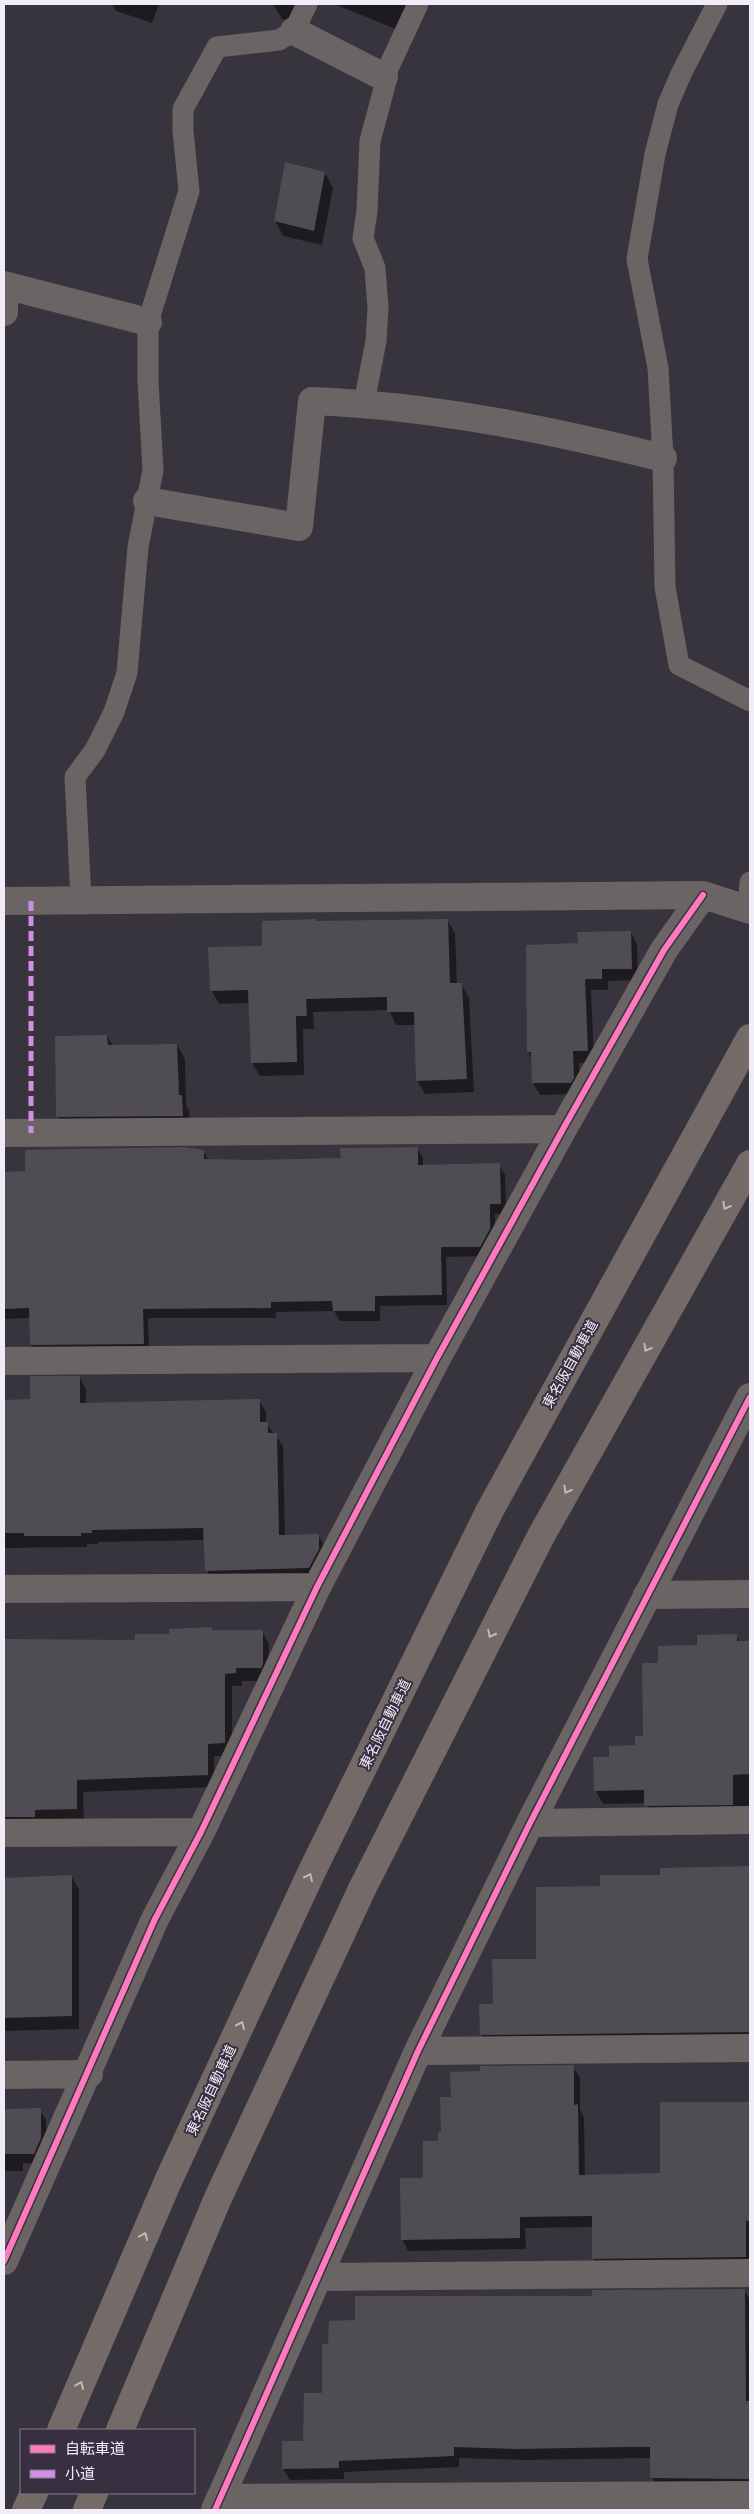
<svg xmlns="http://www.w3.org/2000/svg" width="754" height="2514" font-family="Quicksand,'Noto Sans JP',sans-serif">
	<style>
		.shadow { fill: #0007 }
		.building { fill: #4f4c54 }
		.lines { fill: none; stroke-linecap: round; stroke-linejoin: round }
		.lane { stroke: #6b6464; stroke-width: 21 }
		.street { stroke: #6b6464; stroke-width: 28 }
		.highway { stroke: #746a68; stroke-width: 28 }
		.quiet { stroke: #ce8fe9; stroke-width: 5; stroke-dasharray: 10 5; stroke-linecap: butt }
		.cycleway-casing { stroke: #383041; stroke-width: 9 }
		.cycleway { stroke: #fd7abc; stroke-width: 6 }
		.oneway { stroke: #bfb9be }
		.labels { text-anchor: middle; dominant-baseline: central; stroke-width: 4; stroke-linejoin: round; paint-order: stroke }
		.street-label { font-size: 14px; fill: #f1edf8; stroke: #383041 }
	</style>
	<rect width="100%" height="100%" fill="#38343d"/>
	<path class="shadow" d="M112,4H159L152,23L116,11Z
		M273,4H316L302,23L282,19Z
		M334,4H427L408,34Z
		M325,173L333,188L322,245L283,236L275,221Z
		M447,920L455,933L457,984H461L469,998L474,1092L425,1094L417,1080L416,1025H396L389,1010L313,1012L314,1029H303L304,1075L260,1076L252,1063L250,1003L219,1004L211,990L263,948Z
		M631,932L637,944L638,980L608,981V990H591L594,1062L579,1063L580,1090L578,1094L540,1095L533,1083L532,1060L528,1052L527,946L579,944Z
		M107,1036L113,1046L177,1045L185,1059L186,1105L189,1110L190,1130L66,1131L58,1117Z
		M417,1148L423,1158V1166L499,1165L505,1175L506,1214H495V1240L486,1256L446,1257L447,1305L380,1306V1321H340L334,1311L276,1312V1318H148L149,1354L37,1355L31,1345V1318L4,1319V1173H26L203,1151L209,1161H254L342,1159Z
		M79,1377L86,1389V1404L259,1400L266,1412V1423L283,1446L285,1536L318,1535L325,1547L316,1580L213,1582L207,1570L205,1540L98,1542V1544H87V1547L4,1548V1401L32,1400Z
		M211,1628L213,1631H262L269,1644L268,1681H242V1686H232V1756H214L215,1787L83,1792L84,1821L4,1820V1640L136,1642Z
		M736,1636L740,1642H750V1818L653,1819L646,1803L603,1804L595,1790L610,1758L637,1747L644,1737L659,1664L698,1647Z
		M661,1869H750V2045L489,2048L481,2034L494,2005L601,1888L661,1876Z
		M72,1877L79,1890V2029L4,2031V1878Z
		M573,2066L580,2078V2110L584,2117L585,2176L661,2174V2103L750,2102V2268L600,2270L593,2258V2227L525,2228L526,2249L408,2251L402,2239L439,2143L452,2098Z
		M40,2110L46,2120L47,2148L40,2163H23V2171H4V2111Z
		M744,2290L750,2300V2490L658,2489L652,2478V2458L524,2460L459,2458V2467L344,2472V2479L290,2480L283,2469L305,2442L324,2394L330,2345L357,2322L593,2297Z"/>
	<path class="building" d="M285,162L325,172L314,231L274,221Z
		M315,919V921L448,919L450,983H462L467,1079L416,1081L414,1012H387V997L306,999L307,1016H296L297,1062L251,1063L248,990L210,991L208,947L262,946V921Z
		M631,931L632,969H602V979H585L588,1051H573L574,1078L571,1083H532L531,1052H527L526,945L578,943L577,932Z
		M107,1035L108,1045L177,1044L179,1095H182L183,1116L56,1117L55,1036Z
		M183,1147L204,1150V1159L254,1160L341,1158L340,1148L418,1147V1165L500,1163L501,1204H490V1229L480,1247H441L442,1295L375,1296V1311H333L332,1301L271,1302V1308L143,1309L144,1344L30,1345L29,1308L4,1309V1172L25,1171V1150Z
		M30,1376H80V1403L260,1399V1422H268V1433H277L279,1535L319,1534V1549L309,1568L205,1571L203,1528L92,1530V1533H81V1536H24V1533H4V1400L30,1399Z
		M212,1627V1630H263V1664L261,1668H236V1673L225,1674V1743L208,1744V1775L77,1780V1809L35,1810V1817H4V1639L135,1640V1634H169V1629Z
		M737,1634V1641H750V1774L733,1775V1805L644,1806V1790L594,1791L593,1757H609V1746L635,1745V1736H643L642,1663H658V1646L697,1645V1635Z
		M750,1866V2032L480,2035L479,2004H493L492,1959H536V1887L600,1886V1875H660V1868Z
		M72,1875V2016L4,2018V1878Z
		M574,2065V2105L578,2104L579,2175L660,2173V2102H750V2221H746V2257L592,2259V2216L520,2217V2238L401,2240L400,2178H423V2141H438V2132H441L440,2097H451L450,2072L480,2071V2066Z
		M41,2108V2138L34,2154H4V2109Z
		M745,2289L746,2401H750V2479L650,2478V2447H626L517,2449L454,2447V2456L339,2461V2468L282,2469V2441H303L304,2393H322V2344H328L329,2321L355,2320V2296H592V2290Z"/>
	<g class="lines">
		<path class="lane" d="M717,4L682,72L668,104L655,154L637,259L658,368L663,458L665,587L679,665L750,701
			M364,403L376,341L378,308L375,268L363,238L367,211L370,141L385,85L384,77L418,4
			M81,900L75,777L95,750L114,712L127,673L138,547L153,470L148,381V322L189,191L183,131V109L217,47L279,40L294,31L307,4
			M748,909L750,882"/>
		<path class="street" d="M294,31L384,77
			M4,285L148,322
			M4,300V312
			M147,501L299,527L312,401C432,406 547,429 663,458
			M4,901L703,895L750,910
			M4,1133L563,1129
			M4,1361L437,1358
			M4,1589L317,1587
			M647,1595L750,1594
			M530,1823L750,1820
			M4,1833L201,1832
			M418,2051L750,2048
			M4,2075L89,2074
			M4,2261L155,1919L201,1832L317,1587L437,1358L563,1129L664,950L703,895
			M319,2277L750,2273
			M220,2498L750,2495
			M215,2510L418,2051L530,1823L750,1397"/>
		<path class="highway" d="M61,2430L169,2179L313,1869L490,1510L750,1038
			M120,2430L218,2198L362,1889L541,1536L750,1164
			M26,2510L34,2493
			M87,2510L94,2493"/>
		<path class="quiet" d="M31,901V1133"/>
		<g class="cycleway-casing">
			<path id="cycleway" d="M4,2261L155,1919L201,1832L317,1587L437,1358L563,1129L664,950L703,895
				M215,2510L418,2051L530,1823L750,1397"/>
		</g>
		<use href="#cycleway" class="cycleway"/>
	</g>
	<defs><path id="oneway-chevron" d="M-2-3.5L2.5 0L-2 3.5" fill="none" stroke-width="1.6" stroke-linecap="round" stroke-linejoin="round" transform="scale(1.25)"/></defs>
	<g class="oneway">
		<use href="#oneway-chevron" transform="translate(726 1206) rotate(119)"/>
		<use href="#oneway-chevron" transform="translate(647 1348) rotate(119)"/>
		<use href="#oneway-chevron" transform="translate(567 1490) rotate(119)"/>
		<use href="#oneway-chevron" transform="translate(491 1634) rotate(117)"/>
		<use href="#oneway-chevron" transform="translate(309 1877) rotate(-65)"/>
		<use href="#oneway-chevron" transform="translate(241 2025) rotate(-65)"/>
		<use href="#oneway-chevron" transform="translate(144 2236) rotate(-67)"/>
		<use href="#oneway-chevron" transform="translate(80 2385) rotate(-67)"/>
	</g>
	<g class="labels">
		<g class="street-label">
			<text transform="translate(570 1364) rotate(-61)">東名阪自動車道</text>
			<text transform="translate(385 1724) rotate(-64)">東名阪自動車道</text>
			<text transform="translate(211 2090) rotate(-65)">東名阪自動車道</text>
		</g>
	</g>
	<rect width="754" height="2514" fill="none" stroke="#f1edf8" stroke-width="10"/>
	<rect x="20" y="2429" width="175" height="65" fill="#383041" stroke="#827c8a"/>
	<rect x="30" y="2445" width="25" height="8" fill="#fd7abc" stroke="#827c8a"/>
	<text x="65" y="2454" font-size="15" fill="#f1edf8">自転車道</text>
	<rect x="30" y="2470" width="25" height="8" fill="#ce8fe9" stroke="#827c8a"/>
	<text x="65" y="2479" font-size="15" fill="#f1edf8">小道</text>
</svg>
